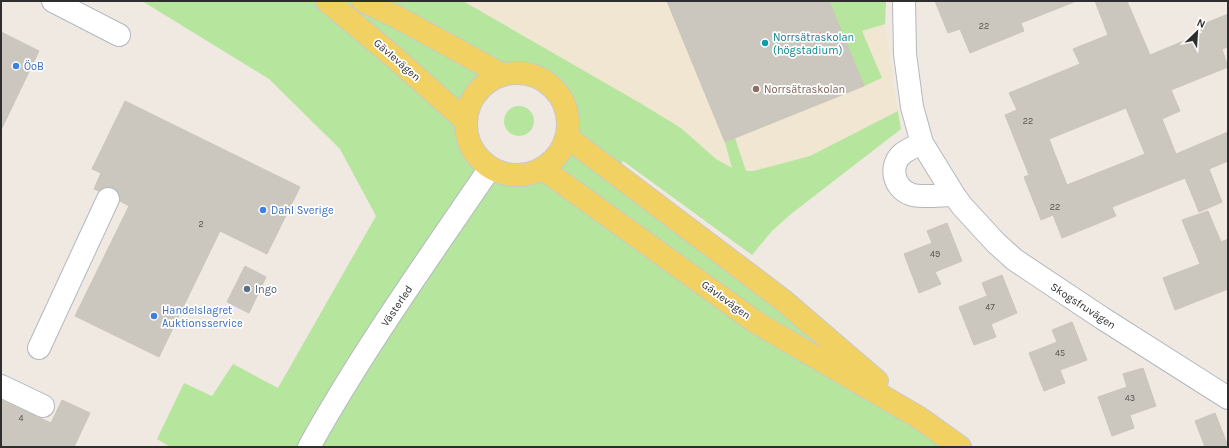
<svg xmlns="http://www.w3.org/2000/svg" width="1229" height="448" font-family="Karla,sans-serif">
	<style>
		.education { fill: #f0e6d1 }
		.green { fill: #b6e59e; fill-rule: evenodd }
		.building { fill: #cbc7bf; stroke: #cbc5ba; fill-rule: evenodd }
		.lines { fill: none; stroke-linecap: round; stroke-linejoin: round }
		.minor-casing { stroke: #b4b7c1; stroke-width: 24 }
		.major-casing { stroke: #c9c9c9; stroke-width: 24 }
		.minor { stroke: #fff; stroke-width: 22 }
		.major { stroke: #f2d163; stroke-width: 22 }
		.culture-dot { fill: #0f9aa8; stroke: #fff; stroke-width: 1.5 }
		.shop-dot { fill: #3f7fe0; stroke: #fff; stroke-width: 1.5 }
		.education-dot { fill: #8d6e63; stroke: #fff; stroke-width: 1.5 }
		.service-dot { fill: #5c6f8a; stroke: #fff; stroke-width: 1.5 }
		.labels { text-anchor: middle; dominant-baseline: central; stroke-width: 3.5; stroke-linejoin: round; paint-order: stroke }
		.number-label { font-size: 9px; fill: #555452 }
		.culture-label { font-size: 11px; fill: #0d838f; stroke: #fff; text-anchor: start }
		.street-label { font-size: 11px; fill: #2e2e2e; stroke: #fff }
		.shop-label { font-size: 11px; fill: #366cbe; stroke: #fff; text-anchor: start }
		.education-label { font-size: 11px; fill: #785e54; stroke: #fff; text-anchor: start }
		.service-label { font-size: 11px; fill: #4e5e75; stroke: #fff; text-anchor: start }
	</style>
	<rect width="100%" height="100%" fill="#efe9e1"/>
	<path class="education" d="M463,1H886L885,24L898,111L810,156L753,171L733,169L716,159L680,128L640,103Z"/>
	<path class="green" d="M142,1H463L640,103L681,128L716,159L732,168L725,142L735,138L746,171H753L810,156L898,111L901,129L791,214L772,231L752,255L623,161L614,172L960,447H170L157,439L184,383L212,396L233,364L278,388L376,216L340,149L269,79ZM523,73C529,75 536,76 541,79C548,82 554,89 558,96C588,137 543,192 498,171C487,166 477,159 472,147C460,124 469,94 491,80C501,74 512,74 523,73Z
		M829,1H886L885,24L862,31L882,78L864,86Z
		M504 121a15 15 0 1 1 30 0a15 15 0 1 1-30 0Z"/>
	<path class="building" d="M667,1H829L864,86L725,142Z
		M935,1H1073L1074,2L1021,23L1024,31L970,53L960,29L948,33Z
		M1095,1H1127L1150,55L1203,33L1199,26L1228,14V47L1222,49L1228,67L1171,90L1180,111L1162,119L1176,154L1228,132V161L1209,169L1222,202L1199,212L1185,178L1112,207L1116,216L1062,238L1053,215L1041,220L1024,177L1029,175L1005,115L1017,110L1009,93L1080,64L1073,49L1108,35ZM1126,108L1145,154L1067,185L1049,139Z
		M1,32L39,51L1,130Z
		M125,101L300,187L267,254L220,231L159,357L75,316L129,206L120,201V198L118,192L114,188L106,187L99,191L94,189L101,173L92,169Z
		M1208,211L1221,242L1228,239V289L1175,310L1163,278L1200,264L1182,220Z
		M947,223L962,261L935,272L941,284L919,293L904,254L932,243L927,231Z
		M245,266L266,277L249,313L227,302Z
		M1002,275L1017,313L991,324L996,337L974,345L959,307L987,296L982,283Z
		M1072,322L1087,360L1060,370L1065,383L1044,391L1029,353L1057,342L1052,330Z
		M1143,368L1156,406L1130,415L1134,428L1112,436L1098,397L1127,387L1123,374Z
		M1,400L51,423L62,400L90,413L74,447H1Z
		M1215,413L1228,446V447H1205L1195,421Z"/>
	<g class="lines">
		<g class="minor-casing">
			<path id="minor" d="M53,1L119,35
				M904,1L905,54L912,107L922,143L954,195L962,206L996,243L1015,260L1102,318L1228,398
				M922,143C916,146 906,150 901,155C889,167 894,188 910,194C919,198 942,195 954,195
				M39,348L108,199
				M1,386L43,406
				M309,447C363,350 428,259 490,168"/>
		</g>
		<g class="major-casing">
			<path id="major" d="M327,1L394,57L466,121
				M363,1L395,16L503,75
				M466 124a51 51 0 1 1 102 0a51 51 0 1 1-102 0Z
				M567,137L784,301L877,381
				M543,169L757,323L918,417L960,447"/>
		</g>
		<use href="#minor" class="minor"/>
		<use href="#major" class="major"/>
	</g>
	<circle class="culture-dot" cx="765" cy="43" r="4"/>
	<g class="shop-dot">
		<circle cx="16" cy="66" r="4"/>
		<circle cx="263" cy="210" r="4"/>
		<circle cx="154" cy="316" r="4"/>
	</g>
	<circle class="education-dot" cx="756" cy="89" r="4"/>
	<circle class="service-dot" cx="247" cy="289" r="4"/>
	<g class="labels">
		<g class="number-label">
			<text x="984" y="26">22</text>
			<text x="1028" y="121">22</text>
			<text x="1055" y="207">22</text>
			<text x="201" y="224">2</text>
			<text x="935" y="254">49</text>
			<text x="990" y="307">47</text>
			<text x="1060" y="353">45</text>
			<text x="1130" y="398">43</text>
			<text x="21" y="418">4</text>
		</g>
		<g class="culture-label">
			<text x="773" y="37">Norrsätraskolan<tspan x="773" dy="13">(högstadium)</tspan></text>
		</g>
		<g class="street-label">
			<text transform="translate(397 60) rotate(41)">Gävlevägen</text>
			<text transform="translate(726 300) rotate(36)">Gävlevägen</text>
			<text transform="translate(397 306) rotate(-56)">Västerled</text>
			<text transform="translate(1083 306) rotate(33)">Skogsfruvägen</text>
		</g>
		<g class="shop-label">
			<text x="24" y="66">ÖoB</text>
			<text x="271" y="210">Dahl Sverige</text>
			<text x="162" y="310">Handelslagret<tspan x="162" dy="13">Auktionsservice</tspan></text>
		</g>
		<g class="education-label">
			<text x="764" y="89">Norrsätraskolan</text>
		</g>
		<g class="service-label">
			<text x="255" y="289">Ingo</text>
		</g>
	</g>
	<rect width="1229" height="448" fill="none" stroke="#2e2e2e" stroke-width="4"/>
	<g transform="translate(1197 32) rotate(25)" stroke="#ffffff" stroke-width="3" paint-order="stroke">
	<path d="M0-3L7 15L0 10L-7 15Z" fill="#2e2e2e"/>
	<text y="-6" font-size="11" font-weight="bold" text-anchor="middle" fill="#2e2e2e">N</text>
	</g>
</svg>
